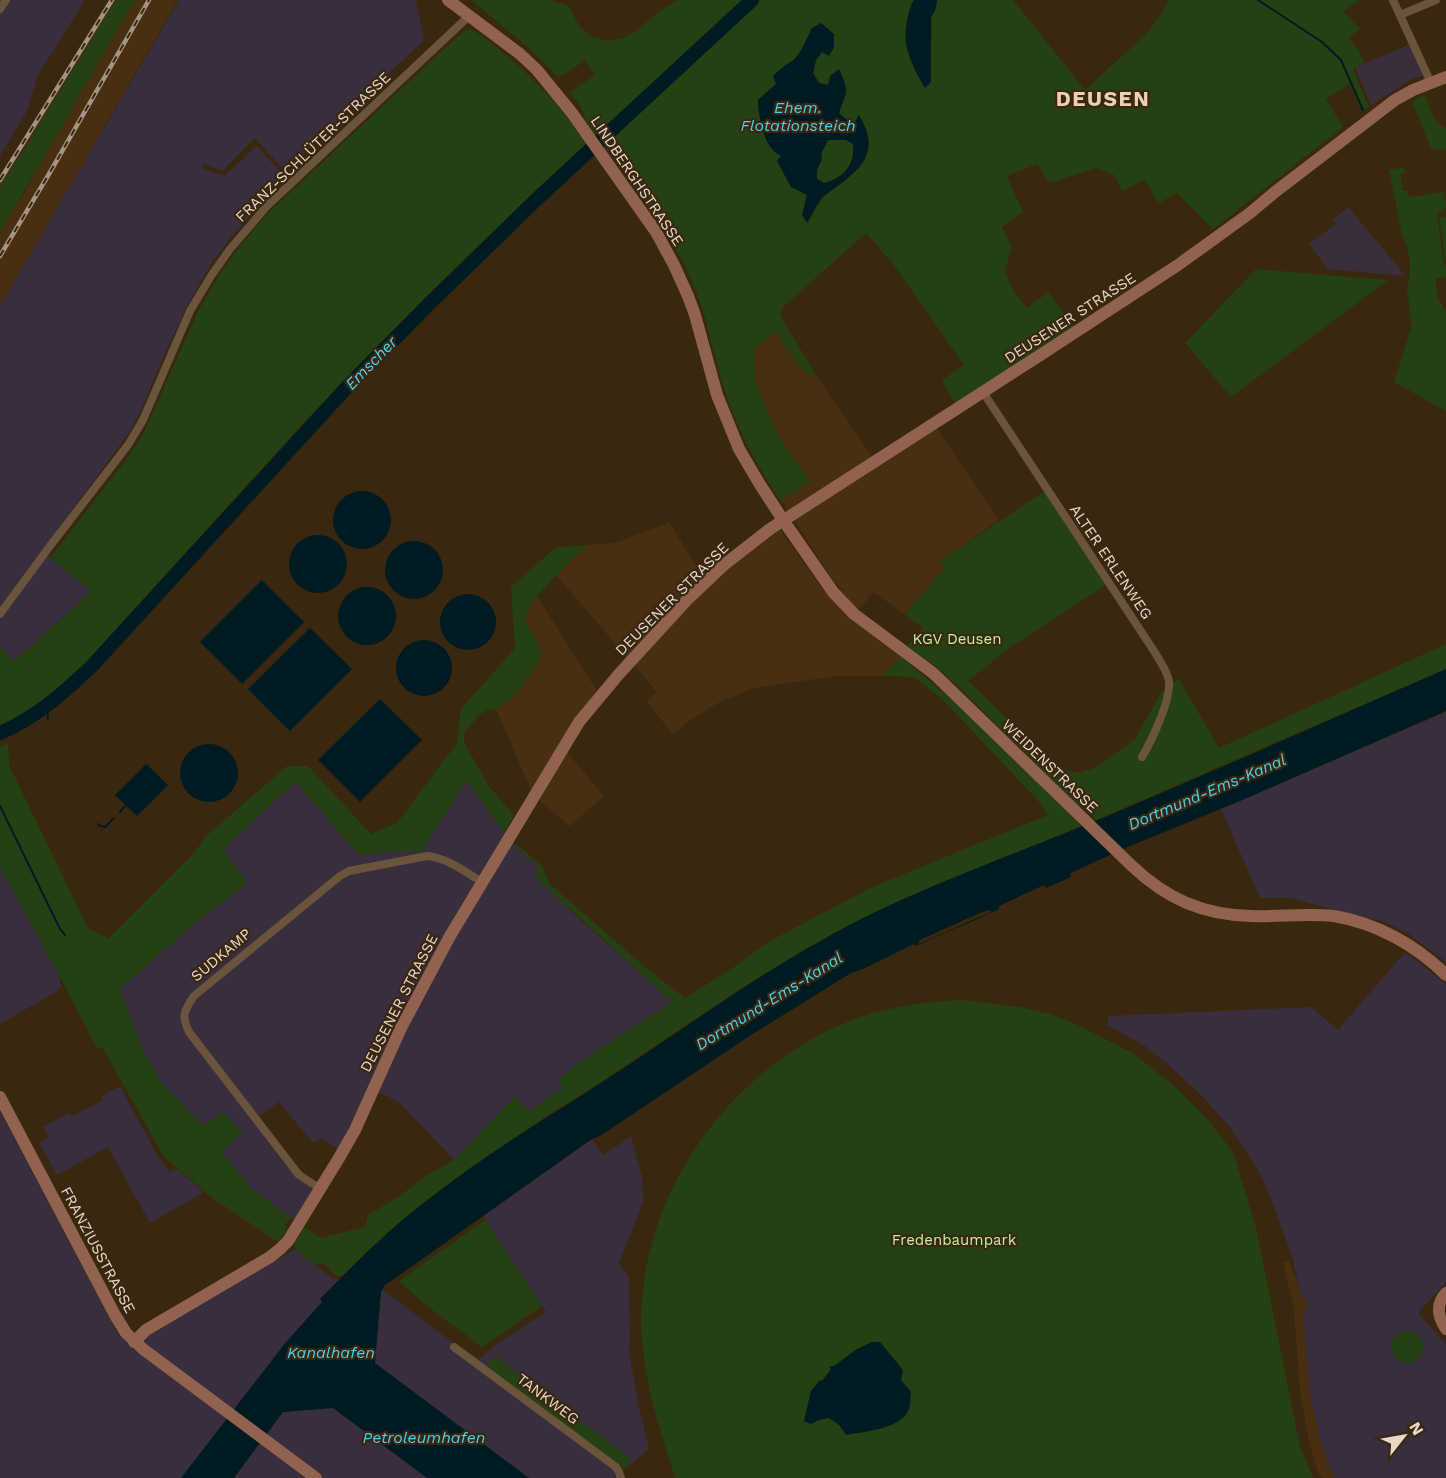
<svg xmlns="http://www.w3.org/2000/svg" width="1446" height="1478" font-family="'Work Sans',sans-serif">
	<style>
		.built { fill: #482f12 }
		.industrial { fill: #392e3d }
		.education { fill: #3b2e3b }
		.green { fill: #254013; fill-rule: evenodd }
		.water { fill: #001b22; fill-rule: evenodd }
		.pier { fill: #3a2710 }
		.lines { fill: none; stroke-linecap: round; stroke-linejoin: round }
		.stream { stroke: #001b22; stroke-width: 2 }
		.river { stroke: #001b22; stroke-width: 14 }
		.street { stroke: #6a543c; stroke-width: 8 }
		.secondary { stroke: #91634e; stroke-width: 12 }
		.rail-casing { stroke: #a39483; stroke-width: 4.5 }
		.rail { stroke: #3a2710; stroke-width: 2; stroke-dasharray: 7; stroke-linecap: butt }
		.labels { text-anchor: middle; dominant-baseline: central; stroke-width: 4.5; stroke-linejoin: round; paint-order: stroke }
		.street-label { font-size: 15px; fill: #e6d9cc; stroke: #3a2710 }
		.park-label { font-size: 15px; fill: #bdf49f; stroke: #3a2710 }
		.water-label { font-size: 16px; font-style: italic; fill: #47d3f2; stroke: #3a2710 }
		.district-label { font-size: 21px; font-weight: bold; letter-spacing: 1.5px; fill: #ead1b6; stroke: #3a2710 }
	</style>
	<rect width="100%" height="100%" fill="#3a2710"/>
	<path class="built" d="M108,0H116L12,169L0,187V174L27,134Z
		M135,0H178L0,306V231L27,188L74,103Z
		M775,331L793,358L807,373L816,375L875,461L934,424L999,520L940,561L945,568L904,614L874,592L858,610L854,607L831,577L783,503L780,500L810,482L780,438L772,422L755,381L754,349Z
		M669,522L706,582L777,525L820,586L855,622L901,657L882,676H837L754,688L718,703L690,720L673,734L646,701L657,692L556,575L587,545L615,543Z
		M537,596L602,699L581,723L566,751L604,796L570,826L540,801L529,786L496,709L519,690L541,650L525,620L532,602Z
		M1289,1261L1299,1287L1309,1308L1308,1370L1310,1393L1321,1442L1334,1478H1322L1318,1472L1308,1438L1300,1392L1294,1311L1283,1262Z"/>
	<path class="industrial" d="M0,0H85L37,77L27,111L0,156Z
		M179,0H416L424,40L285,171L255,138L222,171L204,163L202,168L225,176L256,146L287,178L234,234L212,262L187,306L159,367L140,413L129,433L47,544L50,558L93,590L14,661L0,648V306Z
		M1446,712V962L1409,934L1385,922L1334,910L1290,898H1260L1221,809Z
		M466,779L514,845L539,867L553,893L576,916L673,1002L580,1062L559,1080L564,1088L530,1111L515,1096L454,1160L399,1102L381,1093H369L340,1151L322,1138L313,1143L279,1102L258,1117L302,1172L320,1184L297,1222L252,1189L221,1152L222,1112L203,1126L162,1083L146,1056L119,989L195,923L246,883L223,850L296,781L360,855L400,851H422Z
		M0,867L58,973L61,986L59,990L0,1024Z
		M1405,952L1446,984V1282L1418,1313L1446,1344V1478H1334L1321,1442L1310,1393L1303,1311L1309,1308L1299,1287L1292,1256L1264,1181L1256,1167L1230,1127L1203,1097L1168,1064L1142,1044L1107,1025L1108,1016L1311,1007L1338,1030Z
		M120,1086L157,1155L170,1173L177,1169L204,1192L150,1223L108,1147L57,1175L39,1142L48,1138L43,1127L69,1113L72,1116L103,1100L101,1097Z
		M0,1111L118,1334L131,1346L295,1249L332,1278L386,1292L455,1344L479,1359L496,1345L546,1312L483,1216L592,1139L603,1155L631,1136L642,1176L643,1201L619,1264L629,1277L630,1345L628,1346L638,1403L649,1449L620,1473L625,1478H0Z"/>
	<path class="education" d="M1410,44L1422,73V76L1410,80L1371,105L1355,68Z
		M1348,207L1404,274V276L1328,269L1309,244L1336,224L1333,219Z"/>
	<path class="green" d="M116,0H135C89,77 47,155 0,231V187L12,169Z
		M471,0H550L569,6L579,26L592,37L608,41L622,38L637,31L656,14L677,0H914L911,3L930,51L932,35L931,18L936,8L937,0H1013L1085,90L1145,35L1157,20L1169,0H1359L1343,12L1360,29L1349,38L1358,49L1365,63L1353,69L1369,107L1362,111L1350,84L1326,99L1343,127L1213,229L1177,193L1159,203L1144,180L1123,191L1114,175L1096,168L1049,183L1037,164L1007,176L1023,212L1002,227L1012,247L1005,272L1015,293L1027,308L1048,292L1077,331L958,408L942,380L964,365L893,264L866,233L783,307L780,315L816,375L807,374L793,358L775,331L754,349L755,381L772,422L780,438L810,482L780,500C756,464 735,426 723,385C713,352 707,316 693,284C667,223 624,173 585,120L581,107L570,92L595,75L585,60L565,74L557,76L529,48ZM812,28L823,52L816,60L813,73L819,83L829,85L846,92L839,113L848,121L856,122L858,115L865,161L858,169L823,197L807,223L802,215L807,195L781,156L768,142L762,126L758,110V100L776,84L784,66L794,60L802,49Z
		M469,29C480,32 488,41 497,48C532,75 561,107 587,144L532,194L456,268L305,421L72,678L36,706L34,711L15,722L0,727V648L15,661L92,591L50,558L125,461L143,434L199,309L225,266L244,241L269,212L445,48L463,32Z
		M1425,95C1430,107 1433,124 1446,128V150L1431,149L1412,101Z
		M828,140H846L853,144C855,165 844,178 824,183L817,179V170L822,159L821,154Z
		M1404,167L1405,173L1400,174L1403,191H1408L1409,197L1444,192L1446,206L1443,212L1437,213L1444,265H1446V277L1436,279L1437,296L1446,313V411L1394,382L1411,328L1410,311L1407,290L1410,274V261L1406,243L1402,235L1389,170Z
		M1446,217V262L1439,218Z
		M1256,269L1388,280L1231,397L1185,343Z
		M1046,490L1109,583L1012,646L968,681L1040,750L1065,770L1078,773L1097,767L1135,739L1161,693L1179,679L1219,748L1446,644V669L1096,820L1083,805L1078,806L960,688L937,667L907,646L923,628L904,614L945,568L940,561Z
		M587,545L556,575L532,602L525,620L541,650L540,660L519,690L513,696L496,709L487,710L479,715L464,733V742L488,785L514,816L504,833L466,780L422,851H400L359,855L295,781L223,850L247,883L195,923L120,989L146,1056L162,1083L203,1126L223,1111L242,1132L222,1152L252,1189L291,1218L285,1225L287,1229L278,1242L215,1200L164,1157L102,1047L97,1049L84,1022L81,1018L58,973L0,867V746L8,743L9,765L88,928L108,939L195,852L205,837L287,766H308L371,834L397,823L457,743L461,709L515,648L511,587L555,548Z
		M901,657C965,708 1024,767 1081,826L896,903L805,949L748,984L575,1099L554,1111L429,1199L383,1238L344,1276H336L324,1264H314L295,1249V1242L304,1227L321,1238L365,1227L368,1215L398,1197L429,1174L454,1160L515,1096L530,1111L563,1088L559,1083L561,1082L559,1080L580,1062L672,1002L535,877L538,867L514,845L515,843L543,867L549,883L645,967L685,998L734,967L770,941L872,887L1048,815L1040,803L943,700L914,677L882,676Z
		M961,1000L1020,1007L1050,1014L1074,1023L1131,1052L1172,1084L1207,1119L1233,1152L1256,1228L1300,1446L1313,1478H675C661,1433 646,1389 642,1342C631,1206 725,1070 850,1021C885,1007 923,1002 961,1000Z
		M485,1220L542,1306L482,1347L427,1306L399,1281Z
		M1391 1347a16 16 0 1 1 32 0a16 16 0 1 1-32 0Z
		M497,1355L498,1359L629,1457L631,1456L630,1462L624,1470L487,1366L490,1360Z"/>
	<path class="water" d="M914,0H937L936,8L931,18V82L925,88C918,78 907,54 906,43C904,32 908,9 914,0Z
		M821,23L834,34V47L829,56L822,52L816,60L813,73L819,83L828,85L830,76L839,69C842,76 847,85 846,93C844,100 841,106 839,113L848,121L855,122L859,115C877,145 869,162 843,182C837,187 830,191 824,196C817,203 812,215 807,223L802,215L807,195L791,187L777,161L781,156C778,154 775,153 773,150C763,140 758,114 758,100L776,84L773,76L784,66L794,60L802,49L812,28ZM828,140H846L853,144C855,165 844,178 824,183L817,179V170L822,159L821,154Z
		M333 520a29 29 0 1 1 58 0a29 29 0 1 1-58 0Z
		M289 564a29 29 0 1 1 58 0a29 29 0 1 1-58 0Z
		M385 570a29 29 0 1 1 58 0a29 29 0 1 1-58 0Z
		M262,580L304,622L242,684L200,642Z
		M338 616a29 29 0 1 1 58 0a29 29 0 1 1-58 0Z
		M440 622a28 28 0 1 1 56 0a28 28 0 1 1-56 0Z
		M310,628L352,669L290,731L248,689Z
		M396 668a28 28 0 1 1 56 0a28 28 0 1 1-56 0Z
		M1446,669V711L1240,801L1123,849L1073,872L1070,874L1071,877L1046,888L1044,885L999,906V909L960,927L956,928L916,946L914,944L863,969L851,973L751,1035L600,1136L592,1139L384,1286L381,1292L375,1363L529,1478H427L333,1408L283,1412L234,1478H181L286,1342L322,1302L320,1299C354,1264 390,1228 430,1198C476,1162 526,1130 576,1099C670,1040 758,972 857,921C939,880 1026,850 1110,815C1223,767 1334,718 1446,669Z
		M380,699L422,740L360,802L318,760Z
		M180 773a29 29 0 1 1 58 0a29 29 0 1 1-58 0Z
		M146,764L168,785L137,816L115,795Z
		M872,1342H880L903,1370L901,1380L911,1392C910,1397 911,1406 908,1411C900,1429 862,1432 846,1435L839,1425L829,1418L819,1420L811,1424L804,1421L811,1391L820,1380L822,1381L831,1369L829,1368L831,1366H834L857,1349Z"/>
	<path class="pier" d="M990,910L991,912L919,944L918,942L922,939L982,912Z"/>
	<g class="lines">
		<path class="stream" d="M1258,0L1322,42L1341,60L1363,110
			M47,706L48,720
			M0,806L60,929L65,935
			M120,812L126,805
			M98,824L100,826L105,827L114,818"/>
		<path class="river" d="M0,733C37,717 62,694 91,667L348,386L431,302L537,199L752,0"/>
		<path class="street" d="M1393,0L1431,83
			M0,9L6,0
			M1400,15L1436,0
			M983,392L1154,651C1159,660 1167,670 1169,681C1171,700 1152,740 1142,757
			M0,614L50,546L128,445L143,420L190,311L211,276L230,249L267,206L469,16
			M321,1189L299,1175L189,1032C181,1015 184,1011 194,996L340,876L349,871L427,856C448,858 465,872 482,882
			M454,1347L616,1467L619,1472L621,1478"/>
		<path class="secondary" d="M448,0L520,54L537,70L572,113L656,232L674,265L688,296L695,315L717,395L739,449L759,483L783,520L833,592L854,614L933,673L1132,866C1167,899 1203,915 1251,916C1279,917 1307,913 1334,916C1376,923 1416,945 1446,975
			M0,1097L115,1315L126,1333L143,1349L316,1478
			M1446,1293C1435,1305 1438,1317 1446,1329
			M134,1342L146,1330L270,1257L280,1249L288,1241L339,1158L355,1130L401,1028L450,936L579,722L619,674L687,600L725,564L770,529L1045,352L1178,265L1250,213L1275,192L1395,100L1413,90L1446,77"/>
		<g class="rail-casing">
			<path id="rail" d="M0,180L112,0
				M0,256L49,174L149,0"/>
		</g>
		<use href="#rail" class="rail"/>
	</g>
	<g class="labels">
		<g class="street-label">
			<text transform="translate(313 147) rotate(-44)">FRANZ-SCHLÜTER-STRASSE</text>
			<text transform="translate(637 181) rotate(56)">LINDBERGHSTRASSE</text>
			<text transform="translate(1070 318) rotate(-33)">DEUSENER STRASSE</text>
			<text transform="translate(1111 562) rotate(56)">ALTER ERLENWEG</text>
			<text transform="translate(672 599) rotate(-45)">DEUSENER STRASSE</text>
			<text transform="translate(1050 766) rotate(44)">WEIDENSTRASSE</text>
			<text transform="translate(221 955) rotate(-40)">SUDKAMP</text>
			<text transform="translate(399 1003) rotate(-63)">DEUSENER STRASSE</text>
			<text transform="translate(98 1250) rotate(62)">FRANZIUSSTRASSE</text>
			<text transform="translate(548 1399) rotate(37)">TANKWEG</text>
		</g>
		<g class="park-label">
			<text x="957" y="639">KGV Deusen</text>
			<text x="954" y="1240">Fredenbaumpark</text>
		</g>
		<g class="water-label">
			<text x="798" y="107">Ehem.<tspan x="798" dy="18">Flotationsteich</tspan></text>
			<text transform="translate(371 363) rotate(-46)">Emscher</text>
			<text transform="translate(1207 792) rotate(-23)">Dortmund-Ems-Kanal</text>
			<text transform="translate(769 1001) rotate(-32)">Dortmund-Ems-Kanal</text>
			<text x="331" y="1352">Kanalhafen</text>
			<text x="424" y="1437">Petroleumhafen</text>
		</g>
		<g class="district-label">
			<text x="1103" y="98">DEUSEN</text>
		</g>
	</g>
	<g transform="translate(1404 1436) rotate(59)" stroke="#3a2710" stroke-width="4.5" paint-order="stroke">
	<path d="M0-4.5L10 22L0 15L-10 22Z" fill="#e6d9cc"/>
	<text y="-9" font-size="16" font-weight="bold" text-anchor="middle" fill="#e6d9cc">N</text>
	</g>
</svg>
